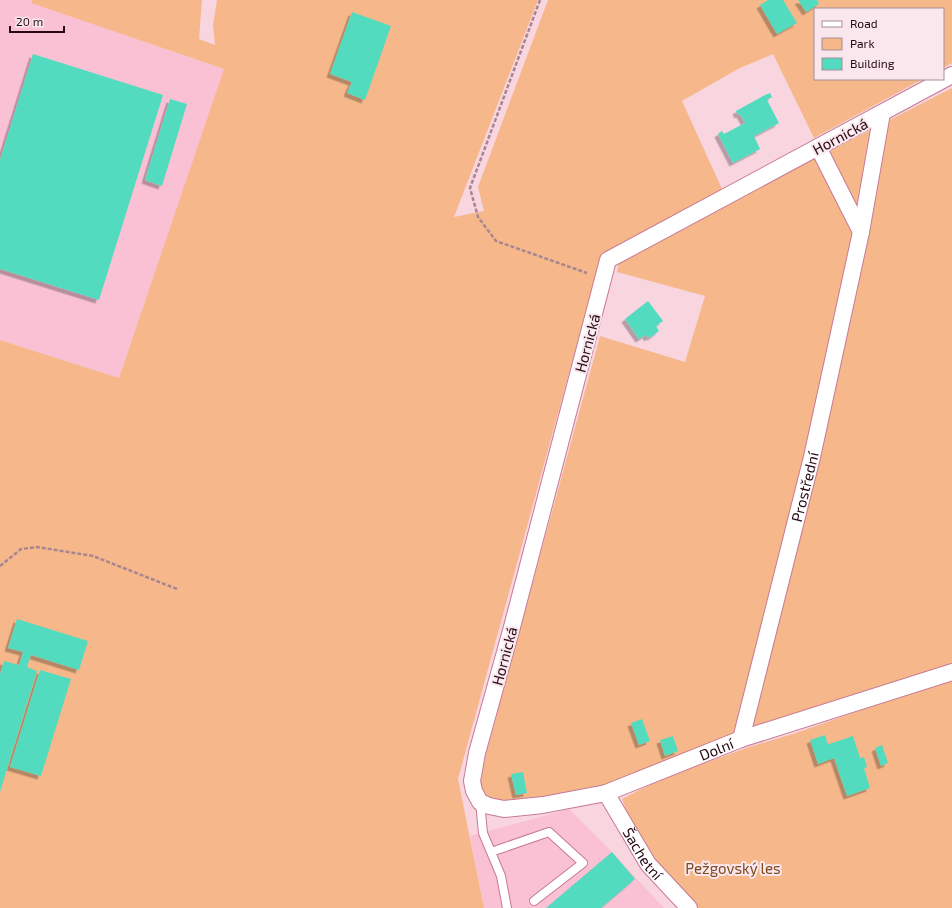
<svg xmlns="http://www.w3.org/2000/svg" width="952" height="908" font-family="'Exo 2',sans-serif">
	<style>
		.built { fill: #f9c1d3 }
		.green { fill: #f6b88b }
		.building { fill: #53dbc0; filter: url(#shadow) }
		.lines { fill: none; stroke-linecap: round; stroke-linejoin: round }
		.lane-casing { stroke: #c77995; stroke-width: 10 }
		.street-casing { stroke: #c77995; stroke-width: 18 }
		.path { stroke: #a78691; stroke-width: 2.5; stroke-dasharray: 4 2; stroke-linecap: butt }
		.lane { stroke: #fff; stroke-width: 8 }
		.street { stroke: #fff; stroke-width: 16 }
		.labels { text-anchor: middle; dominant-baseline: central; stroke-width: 4; stroke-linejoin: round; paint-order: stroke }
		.street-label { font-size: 15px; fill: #260915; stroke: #f9e7ed }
		.park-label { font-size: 15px; fill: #7e491c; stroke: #f9e7ed }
	</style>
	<defs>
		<filter id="shadow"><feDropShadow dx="-3.5" dy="3.5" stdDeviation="0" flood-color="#0004"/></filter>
	</defs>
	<rect width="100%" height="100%" fill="#f8d5df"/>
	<path class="built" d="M0,0H32L31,3L143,41L188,57L225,69L119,378L0,340Z
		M569,809L612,852L664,908H484L470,836Z"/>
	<path class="green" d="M32,0H202L199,39L215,45L213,25L217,0H538L454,217L484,211L478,187L548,0H952V63L943,68V9H815V79H923L814,138L773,54L738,69L682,101L722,189L601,256L458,779L484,908H0V340L119,378L224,69L31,3Z
		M952,88V672L606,793L543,805L491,800L477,787L600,336L685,362L705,296L617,272L620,259Z
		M952,678V908H694L661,871L629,817L622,799L659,780L749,747L793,734Z"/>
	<path class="building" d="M768,0H783L797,23L777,34L760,5Z
		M798,0H817L819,4L806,12Z
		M352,12L391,26L365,100L347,93L352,82L330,74Z
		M33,54L163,95L99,300L0,269V160Z
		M770,93L772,97L767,100L779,123L754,136L760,149L733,163L718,134L722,131L724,134L745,123L740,114L738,115L736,111L765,95Z
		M170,99L187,104L162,186L145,180Z
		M648,301L663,321L656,326L659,331L651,337L650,336L648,338L646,335L639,339L625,319Z
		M17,619L88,641L79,670L31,655L27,667L37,671L0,792V674L4,661L19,665L23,652L8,648Z
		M40,670L71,679L41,776L10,767Z
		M642,719L650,741L639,745L631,723Z
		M825,735L828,744H829L853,736L860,758L864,757L867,767L864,768L870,788L847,796L834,758L818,764L810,740Z
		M673,736L678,751L665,756L660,740Z
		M882,745L888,763L881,766L875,748Z
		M523,772L527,793L516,795L511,774Z
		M612,852L635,879L601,908H546Z"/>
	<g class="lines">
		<g class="lane-casing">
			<path id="lane" d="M480,802L483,833L501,876L507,908
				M491,852L549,832L583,863L534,901"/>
		</g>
		<g class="street-casing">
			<g id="street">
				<path id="s1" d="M952,75L608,260L512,627L477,753L472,781L474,791L480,802L489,806L504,809L543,805L606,793L741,739L952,672"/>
				<path d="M818,147L861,232"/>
				<path id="s2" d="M741,739L812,457L861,232L882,113"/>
				<path id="s3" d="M606,793L648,864L689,908"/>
			</g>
		</g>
		<path class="path" d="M540,0L470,188L478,217L496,241L587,273
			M0,566L21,549L37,547L93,556L177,589"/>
		<use href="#lane" class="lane"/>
		<use href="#street" class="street"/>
	</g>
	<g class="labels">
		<g class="street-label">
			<text transform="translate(840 136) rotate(-28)">Hornická</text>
			<text transform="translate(587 343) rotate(-75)">Hornická</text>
			<text stroke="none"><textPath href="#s2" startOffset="260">Prostřední</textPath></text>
			<text transform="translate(504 656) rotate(-75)">Hornická</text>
			<text stroke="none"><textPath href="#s1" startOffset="1199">Dolní</textPath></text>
			<text stroke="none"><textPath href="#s3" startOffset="71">Šachetní</textPath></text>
		</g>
		<g class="park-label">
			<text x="733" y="868">Pežgovský les</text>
		</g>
	</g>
	<rect x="814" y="8" width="130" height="72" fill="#f9e7ed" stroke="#a58e97"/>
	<rect x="822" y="21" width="20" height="6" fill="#ffffff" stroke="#a58e97"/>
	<text x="850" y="28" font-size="12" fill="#260915">Road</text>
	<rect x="822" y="38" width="20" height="12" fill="#f6b88b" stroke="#a58e97"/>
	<text x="850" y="48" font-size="12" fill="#260915">Park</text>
	<rect x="822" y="58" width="20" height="12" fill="#53dbc0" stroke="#a58e97"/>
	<text x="850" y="68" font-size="12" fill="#260915">Building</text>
	<path d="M10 26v6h54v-6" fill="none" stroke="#260915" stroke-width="2"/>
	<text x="16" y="26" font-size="12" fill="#260915" stroke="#f9e7ed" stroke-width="3" paint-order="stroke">20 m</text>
</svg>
